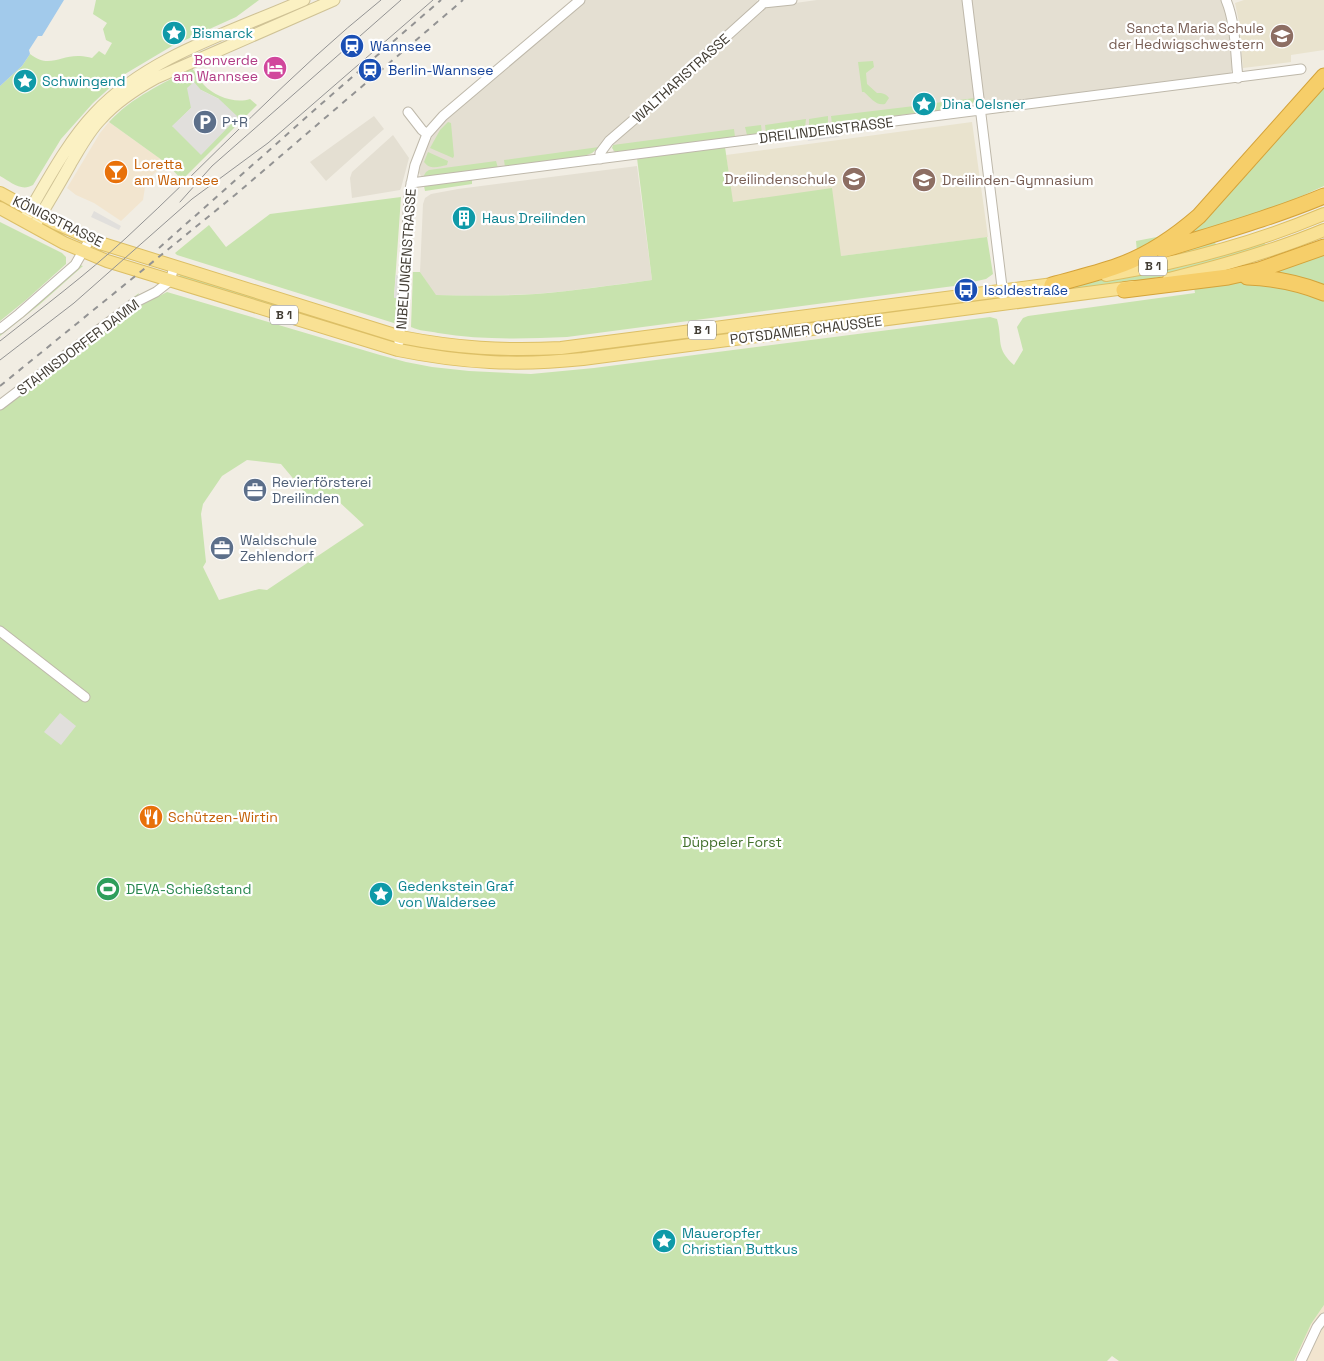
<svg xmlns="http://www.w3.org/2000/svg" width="1324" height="1361" font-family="'Space Grotesk',sans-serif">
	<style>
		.residential { fill: #e4dfd2 }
		.commercial { fill: #f2e5cf }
		.education { fill: #e9e3ce }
		.green { fill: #c8e3ae; fill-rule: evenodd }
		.parking { fill: #e1dfdc }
		.water { fill: #a2caeb }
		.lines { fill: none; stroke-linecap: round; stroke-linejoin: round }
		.street-casing { stroke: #beb8aa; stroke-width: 11 }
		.secondary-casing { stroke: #cfc295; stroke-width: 13 }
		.primary-casing { stroke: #dcbf66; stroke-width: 14 }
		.highway-casing { stroke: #d4a33a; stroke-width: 17 }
		.street { stroke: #fff; stroke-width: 9 }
		.secondary { stroke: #fbf1c3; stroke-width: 11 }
		.primary { stroke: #f9e194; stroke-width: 12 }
		.highway { stroke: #f6ce69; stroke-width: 15 }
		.tram { stroke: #939393; stroke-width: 1 }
		.rail { stroke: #939393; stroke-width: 2; stroke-dasharray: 6 6; stroke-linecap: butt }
		.labels { text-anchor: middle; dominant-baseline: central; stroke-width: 4.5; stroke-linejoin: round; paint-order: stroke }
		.shield { fill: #fff; stroke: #7b7771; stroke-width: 1 }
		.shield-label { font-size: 12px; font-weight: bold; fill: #423d34 }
		.education-label { font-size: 14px; fill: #785e54; stroke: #fff; text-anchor: end }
		.culture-label { font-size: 14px; fill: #0d838f; stroke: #fff; text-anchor: start }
		.transit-label { font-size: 14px; fill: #164399; stroke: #fff; text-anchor: start }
		.hotel-label { font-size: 14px; fill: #b23c85; stroke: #fff; text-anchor: end }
		.street-label { font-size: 14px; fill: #423d34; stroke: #fff }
		.service-label { font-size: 14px; fill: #4e5e75; stroke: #fff; text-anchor: start }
		.food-label { font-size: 14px; fill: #c56008; stroke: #fff; text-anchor: start }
		.park-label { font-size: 14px; fill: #42702b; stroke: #fff }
		.leisure-label { font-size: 14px; fill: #27864d; stroke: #fff; text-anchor: start }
	</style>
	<rect width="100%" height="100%" fill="#f1ede3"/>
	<path class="residential" d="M584,0H757L758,4L604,143L592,153L586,156L423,177L421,176L418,171L419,168L427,147L432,137L445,120Z
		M817,0H964L975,98L974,103L971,104V106L616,153L613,151V145L616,142L766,7Z
		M969,0H1222L1228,23L1232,70L1230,74L1228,75L986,104L984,102Z
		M374,116L384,129L326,181L310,162Z
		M393,135L409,158L401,188L400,190L352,198L350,178L352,172Z
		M637,166L652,280L567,291L535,294L477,296L435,295L420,272L423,204L425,198L431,194L458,189Z"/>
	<path class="commercial" d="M109,122L166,163L146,181L143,200L121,221L94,203L76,195L67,188L100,133Z
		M1324,1305V1361H1294L1311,1324Z"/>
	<path class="education" d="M1244,0H1324V50L1291,55V62L1243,68L1239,22L1235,3Z
		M972,122L988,237L741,269L726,155Z"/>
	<path class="green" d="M96,0H259L236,17L172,46L125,74L93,103L61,139L33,185C21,192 11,182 0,176V86L22,66L30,54C49,69 60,55 80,56C84,56 88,57 92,58L99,51L105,55L112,43L106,40L103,29L107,23L93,14Z
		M873,61L874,67L866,73L867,84L877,93C882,93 885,93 889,98L885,104C876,106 871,98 864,92H862L858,62Z
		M192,68C196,73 199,80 204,85C214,96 235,104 250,99L257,105L182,180L166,163L109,122C132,97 162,84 192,68ZM201,90L219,99L172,127L191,108Z
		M1324,84V186L1266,212L1187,236Z
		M975,98V101L971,104V106L935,111V103Z
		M931,104V111L832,124L831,116Z
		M828,116V125L809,127V119Z
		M806,119L805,128L766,133L765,125Z
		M448,122L451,123L454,156L453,158L430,148L440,130Z
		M761,125L762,133L747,135L745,127Z
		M734,129L735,137L616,153L612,148L613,145Z
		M599,147L592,153L581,157L505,167L504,160Z
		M725,147L733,202L832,188L841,256L987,237L993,274L986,279L954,286L567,337C524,339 480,340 438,333C429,331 419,331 411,327L413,272H420L436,295C469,296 503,296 536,294C575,291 613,285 652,280L637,158Z
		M428,152L448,161L447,165C438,167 430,170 424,162Z
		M496,161L498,168L423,177L426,172L429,170Z
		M472,180V184L425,191L424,186Z
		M401,197L394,297L399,298L397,324L177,255L175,253L209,225L226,247L270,214Z
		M0,222L62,253L66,257V264L26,300L0,321Z
		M1162,236L1164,239C1132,259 1098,271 1060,277C1087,271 1111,258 1137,252L1136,241Z
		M1214,239L1216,245L1142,263L1175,251Z
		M1264,240L1266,248L1179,273L1135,282L1019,299V293L1070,286L1134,274Z
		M1324,253V286L1271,272Z
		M80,265L83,266L39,305L0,336V334L32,308Z
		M181,272L395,339L394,345L178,280Z
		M1258,282L1324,298V1305L1311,1324L1294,1361H1119L1112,1356L1107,1361H0V400L139,293L132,310L167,292L380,355L406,362L432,367L469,371L531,374L594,368L990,317L997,319C1003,341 995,348 1014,365L1023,350L1017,327L1023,318L1028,316L1195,293L1194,287L1226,283ZM247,460L281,464L312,501L314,499L335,498L364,525L267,590L259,589L219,600L203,567L206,562L201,514L203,504L222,476Z
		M990,296L991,303L589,355L519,360L411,349L412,343L487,353Z"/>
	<path class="parking" d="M194,82L201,90L219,99L238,117L201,155L172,126L191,108L187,88Z
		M838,132L839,137L808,141L807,136Z
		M94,211L121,226L119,230L91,217Z
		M396,275H401L399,298H394Z
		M60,713L76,726L61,745L44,732Z"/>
	<path class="water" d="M0,0H64L42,36H38L29,50L30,54L22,66L0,86Z"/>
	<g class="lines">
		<g class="street-casing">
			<path id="street" d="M967,0L1003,295
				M1226,0C1236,24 1235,52 1238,78
				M763,3L792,0
				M408,112L422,130L427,134
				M600,159V153L609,141L645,110L767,0
				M411,183L1301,69
				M0,329L19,314L75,265L90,239
				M399,342L405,276L409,194L415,165L427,134L443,116L580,0
				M0,405L134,303L156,292L170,281L174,267
				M0,631L85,697
				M1301,1361L1317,1327L1324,1318"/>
		</g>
		<g class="secondary-casing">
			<path id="secondary" d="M26,217C46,183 68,141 95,113C148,56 234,31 304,0
				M36,223C48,203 60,183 71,163C80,148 89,131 101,119C117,101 136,89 156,78L334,0"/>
		</g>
		<g class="primary-casing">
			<path id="primary" d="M0,193L55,223L103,244L401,337C457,348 503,351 561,348L1061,283
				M0,208L64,243L107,261L398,350C462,363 517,366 583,359L1133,287
				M1106,275C1180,263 1255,243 1324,214
				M1169,279C1221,266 1274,251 1324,230"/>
		</g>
		<g class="highway-casing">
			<path id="highway" d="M1163,250C1217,233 1271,218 1324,196
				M1247,277C1274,278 1299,283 1324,293
				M1052,285C1076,278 1100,273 1123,264C1152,253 1176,236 1199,216L1324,76
				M1124,290L1228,277L1259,270L1324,247"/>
		</g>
		<use href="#street" class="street"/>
		<use href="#secondary" class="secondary"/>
		<use href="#primary" class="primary"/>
		<use href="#highway" class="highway"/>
		<path class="tram" d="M180,202L212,166L401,0
			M0,341C43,307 86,275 126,238C212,159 290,73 381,0
			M0,360L74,303L192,199L268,143L433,0"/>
		<path class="rail" d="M159,248L328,98L441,0
			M0,386L235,195L463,0"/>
	</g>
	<defs>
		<g id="sight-disc" transform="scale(1.25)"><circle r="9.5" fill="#0f9aa8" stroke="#fff"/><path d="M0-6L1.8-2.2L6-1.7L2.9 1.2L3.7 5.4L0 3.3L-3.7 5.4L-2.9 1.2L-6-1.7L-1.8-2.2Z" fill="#fff"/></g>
		<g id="school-disc" transform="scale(1.25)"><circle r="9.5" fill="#8d6e63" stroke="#fff"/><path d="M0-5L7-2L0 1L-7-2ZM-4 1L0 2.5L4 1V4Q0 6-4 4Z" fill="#fff"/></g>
		<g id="station-disc" transform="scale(1.25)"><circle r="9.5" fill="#1a4fb4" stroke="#fff"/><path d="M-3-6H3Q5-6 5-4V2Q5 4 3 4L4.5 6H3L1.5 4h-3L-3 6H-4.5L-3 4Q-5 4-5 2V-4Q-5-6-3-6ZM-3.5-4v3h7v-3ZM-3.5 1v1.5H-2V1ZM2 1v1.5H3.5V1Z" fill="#fff"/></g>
		<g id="hotel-disc" transform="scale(1.25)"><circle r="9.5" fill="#d1479c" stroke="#fff"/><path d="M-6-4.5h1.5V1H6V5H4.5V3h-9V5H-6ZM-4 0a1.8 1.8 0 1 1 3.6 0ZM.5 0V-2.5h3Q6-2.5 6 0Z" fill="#fff"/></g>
		<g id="parking-disc" transform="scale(1.25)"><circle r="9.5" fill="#5c6f8a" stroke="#fff"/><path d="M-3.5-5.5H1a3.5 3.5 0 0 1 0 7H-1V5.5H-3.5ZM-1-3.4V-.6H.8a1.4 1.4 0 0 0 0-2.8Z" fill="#fff"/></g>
		<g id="bar-disc" transform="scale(1.25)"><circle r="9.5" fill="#e8710a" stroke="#fff"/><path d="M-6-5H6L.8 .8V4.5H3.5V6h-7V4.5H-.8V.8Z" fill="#fff"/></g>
		<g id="building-disc" transform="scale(1.25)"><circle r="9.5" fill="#0f9aa8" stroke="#fff"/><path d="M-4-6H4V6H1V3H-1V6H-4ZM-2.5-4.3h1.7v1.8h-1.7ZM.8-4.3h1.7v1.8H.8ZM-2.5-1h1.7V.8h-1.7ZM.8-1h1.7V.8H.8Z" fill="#fff"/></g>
		<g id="bus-disc" transform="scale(1.25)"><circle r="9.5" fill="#1a4fb4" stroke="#fff"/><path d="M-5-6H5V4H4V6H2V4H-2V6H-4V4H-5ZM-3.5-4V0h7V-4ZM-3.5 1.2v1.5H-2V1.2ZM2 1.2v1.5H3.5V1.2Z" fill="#fff"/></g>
		<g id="office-disc" transform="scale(1.25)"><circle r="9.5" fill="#5c6f8a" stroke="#fff"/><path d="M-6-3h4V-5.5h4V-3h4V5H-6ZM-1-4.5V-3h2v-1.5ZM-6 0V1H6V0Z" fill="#fff"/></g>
		<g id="restaurant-disc" transform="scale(1.25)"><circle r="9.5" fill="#e8710a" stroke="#fff"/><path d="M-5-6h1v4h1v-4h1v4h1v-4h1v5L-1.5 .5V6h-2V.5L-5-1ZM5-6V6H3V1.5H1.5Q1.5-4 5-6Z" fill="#fff"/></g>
		<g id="stadium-disc" transform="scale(1.25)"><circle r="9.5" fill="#2e9e5b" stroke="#fff"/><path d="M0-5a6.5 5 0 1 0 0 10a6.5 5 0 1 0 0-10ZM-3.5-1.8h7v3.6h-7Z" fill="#fff"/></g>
	</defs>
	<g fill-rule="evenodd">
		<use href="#sight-disc" x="174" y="33"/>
		<use href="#school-disc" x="1282" y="36"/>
		<use href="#station-disc" x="352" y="46"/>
		<use href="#hotel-disc" x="275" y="68"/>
		<use href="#station-disc" x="370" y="70"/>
		<use href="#sight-disc" x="25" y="81"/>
		<use href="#sight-disc" x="924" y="104"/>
		<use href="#parking-disc" x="205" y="122"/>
		<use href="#bar-disc" x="116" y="172"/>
		<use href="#school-disc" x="854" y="179"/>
		<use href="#school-disc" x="924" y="180"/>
		<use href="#building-disc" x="464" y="218"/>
		<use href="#bus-disc" x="966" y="290"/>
		<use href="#office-disc" x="255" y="490"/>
		<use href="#office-disc" x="222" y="548"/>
		<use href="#restaurant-disc" x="151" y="817"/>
		<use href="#stadium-disc" x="108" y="889"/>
		<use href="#sight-disc" x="381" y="894"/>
		<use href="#sight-disc" x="664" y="1241"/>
	</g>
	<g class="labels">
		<g class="shield">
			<rect x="1139" y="256.5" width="28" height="19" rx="4"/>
			<rect x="270" y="305.5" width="28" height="19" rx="4"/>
			<rect x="688" y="320.5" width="28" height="19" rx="4"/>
		</g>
		<g class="shield-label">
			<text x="1153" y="266">B 1</text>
			<text x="284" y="315">B 1</text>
			<text x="702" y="330">B 1</text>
		</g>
		<g class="education-label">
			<text x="1264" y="28">Sancta Maria Schule<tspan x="1264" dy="16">der Hedwigschwestern</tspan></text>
			<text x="836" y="179">Dreilindenschule</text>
			<text x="942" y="180" text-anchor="start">Dreilinden-Gymnasium</text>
		</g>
		<g class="culture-label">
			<text x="192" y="33">Bismarck</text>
			<text x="42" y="81">Schwingend</text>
			<text x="942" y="104">Dina Oelsner</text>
			<text x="482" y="218">Haus Dreilinden</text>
			<text x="398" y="886">Gedenkstein Graf<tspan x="398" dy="16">von Waldersee</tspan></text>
			<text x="682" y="1233">Maueropfer<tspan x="682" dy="16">Christian Buttkus</tspan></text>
		</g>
		<g class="transit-label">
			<text x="370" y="46">Wannsee</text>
			<text x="388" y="70">Berlin-Wannsee</text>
			<text x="984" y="290">Isoldestraße</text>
		</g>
		<g class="hotel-label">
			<text x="258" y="60">Bonverde<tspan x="258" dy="16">am Wannsee</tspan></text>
		</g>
		<g class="street-label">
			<text transform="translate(681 78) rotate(-42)">WALTHARISTRASSE</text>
			<text transform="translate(826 130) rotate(-7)">DREILINDENSTRASSE</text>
			<text transform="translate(58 221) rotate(26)">KÖNIGSTRASSE</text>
			<text transform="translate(406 259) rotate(-86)">NIBELUNGENSTRASSE</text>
			<text transform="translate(806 330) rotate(-7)">POTSDAMER CHAUSSEE</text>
			<text transform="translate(78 347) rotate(-37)">STAHNSDORFER DAMM</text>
		</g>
		<g class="service-label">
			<text x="222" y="122">P+R</text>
			<text x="272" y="482">Revierförsterei<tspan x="272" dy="16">Dreilinden</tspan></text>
			<text x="240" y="540">Waldschule<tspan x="240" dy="16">Zehlendorf</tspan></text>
		</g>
		<g class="food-label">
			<text x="134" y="164">Loretta<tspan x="134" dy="16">am Wannsee</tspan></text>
			<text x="168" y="817">Schützen-Wirtin</text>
		</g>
		<g class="park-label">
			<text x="732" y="842">Düppeler Forst</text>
		</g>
		<g class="leisure-label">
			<text x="126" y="889">DEVA-Schießstand</text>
		</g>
	</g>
</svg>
